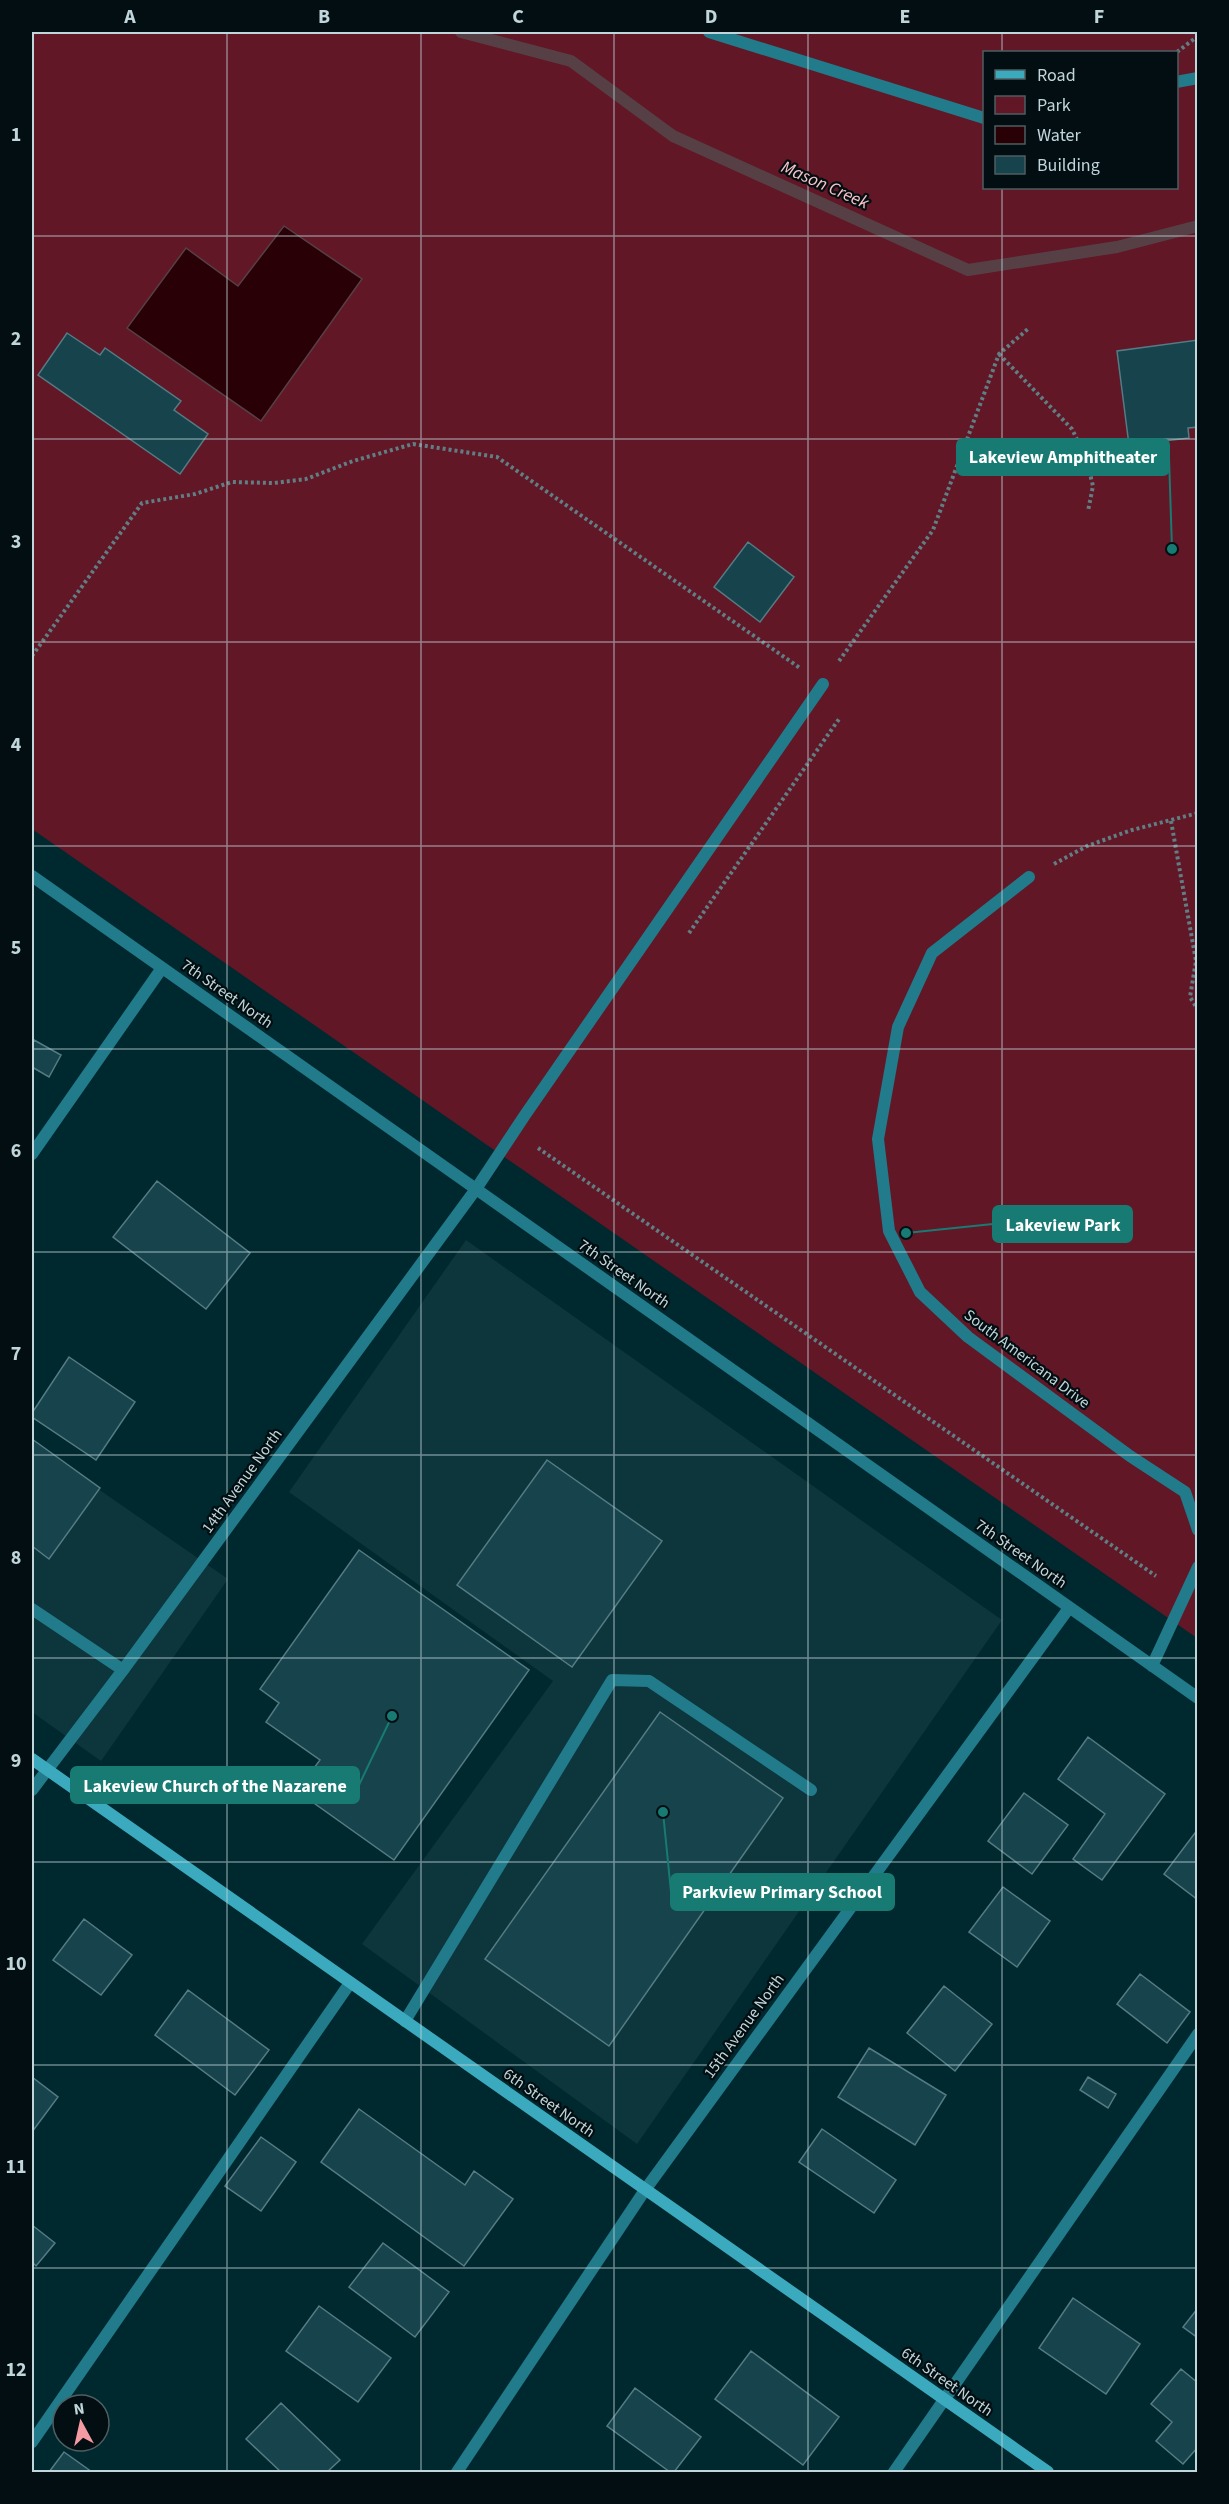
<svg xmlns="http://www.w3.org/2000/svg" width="1229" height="2504" font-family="'Source Sans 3',sans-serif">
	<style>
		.built { fill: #0d353c }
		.green { fill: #611726; fill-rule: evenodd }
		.water { fill: #280006; stroke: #564046; stroke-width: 1.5 }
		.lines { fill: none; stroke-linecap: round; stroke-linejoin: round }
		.stream { stroke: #564046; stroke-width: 12 }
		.building { fill: #16434c; stroke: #557c84; stroke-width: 1.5 }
		.path { stroke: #607e84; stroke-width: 4; stroke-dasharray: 3 3; stroke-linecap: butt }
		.lane { stroke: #217b8b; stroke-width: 12 }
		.street { stroke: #217b8b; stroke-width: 12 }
		.secondary { stroke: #3caabe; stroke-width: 12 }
		.grid { fill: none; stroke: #c1d6da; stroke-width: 1.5; stroke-opacity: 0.55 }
		.labels { text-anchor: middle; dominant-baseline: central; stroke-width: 4.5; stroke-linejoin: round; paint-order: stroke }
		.street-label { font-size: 16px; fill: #c1d6da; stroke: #020e11 }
		.water-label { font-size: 18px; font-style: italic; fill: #fbc5c8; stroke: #020e11 }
		.leader { fill: none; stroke: #187b73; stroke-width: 2 }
		.callout-dot { fill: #187b73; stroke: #020e11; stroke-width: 2 }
		.callout { fill: #187b73; stroke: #187b73; stroke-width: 2 }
		.callout-label { font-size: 18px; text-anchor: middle; font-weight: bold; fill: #fff }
		.neatline { fill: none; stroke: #c1d6da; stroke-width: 2 }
		.grid-label { font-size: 20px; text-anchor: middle; font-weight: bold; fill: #c1d6da }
	</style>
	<rect width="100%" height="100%" fill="#00282f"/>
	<path class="built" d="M466,1240L1002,1620L637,2144L362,1944L553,1681L289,1492Z
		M32,1443L228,1579L101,1761L32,1712Z"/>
	<path class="green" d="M32,32H1197V1638L32,829ZM984,52H1176V188H984Z"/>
	<path class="water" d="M284,226L362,279L261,421L127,328L186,248L238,286Z"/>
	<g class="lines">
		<path class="stream" d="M461,32L571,61L673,136L968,270L1117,247L1198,226"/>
	</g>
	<path class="building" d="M67,333L100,355L105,348L181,401L174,410L208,434L180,474L38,375Z
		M1198,340V427L1188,428L1189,438L1129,445L1117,351Z
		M748,542L794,577L760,622L714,587Z
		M34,1040L61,1055L49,1077L32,1067V1044Z
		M157,1181L250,1253L206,1309L113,1237Z
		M69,1357L135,1402L96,1460L32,1417V1413Z
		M32,1439L100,1488L49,1559L32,1546Z
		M547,1460L662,1541L572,1667L457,1585Z
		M359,1550L529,1670L394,1860L297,1791L320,1760L266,1722L279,1703L260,1689Z
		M660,1712L783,1798L609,2046L485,1959Z
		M1088,1737L1165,1794L1102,1880L1073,1859L1105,1814L1058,1779Z
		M1024,1793L1068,1825L1032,1874L988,1841Z
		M1198,1829V1900L1164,1874Z
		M1003,1887L1050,1921L1017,1967L969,1932Z
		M84,1919L132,1955L101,1995L53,1960Z
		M1140,1974L1190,2012L1167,2043L1117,2004Z
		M944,1986L992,2024L955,2071L907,2033Z
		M188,1990L269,2050L235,2095L155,2035Z
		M869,2048L946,2095L915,2145L838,2097Z
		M32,2077L58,2097L32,2132Z
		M1088,2077L1116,2094L1108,2108L1080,2090Z
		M359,2109L465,2185L474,2171L513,2199L464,2266L321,2162Z
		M822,2129L896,2180L874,2213L799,2162Z
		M261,2137L296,2162L261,2211L225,2186Z
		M32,2225L55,2243L36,2266L32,2262Z
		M383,2243L449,2292L415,2337L349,2287Z
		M1073,2298L1140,2344L1106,2394L1039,2348Z
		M319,2306L391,2358L358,2402L286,2351Z
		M1198,2308V2338L1183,2327Z
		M751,2351L839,2417L803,2465L715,2399Z
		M1181,2369L1198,2383V2447L1183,2464L1156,2441L1172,2422L1151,2404Z
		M635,2388L701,2437L674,2472H670L607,2426Z
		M281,2403L340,2460L327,2472H281L246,2439Z
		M64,2452L92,2472H49Z"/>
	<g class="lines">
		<path class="path" d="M1177,52L1198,36
			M999,354L1072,429L1086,458L1093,486L1088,511
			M32,656L142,503L195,494L232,482L274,483L306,479L353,461L413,444L497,457L800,668
			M839,661L933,530L999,354L1029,328
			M1171,821L1196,961L1190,997L1198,1010
			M1054,864L1087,846L1132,830L1198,813
			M689,933L839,719
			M538,1148L1156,1576"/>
		<path class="lane" d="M1176,82L1198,78
			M32,1154L162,968
			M476,1189L525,1115L823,684
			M32,1609L123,1670
			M405,2021L612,1680L649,1681L811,1790
			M32,2442L350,1983
			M894,2472L1198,2034"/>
		<path class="street" d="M709,32L984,118
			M32,876L1198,1698
			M1029,877L932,953L898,1027L878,1139L889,1231L920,1292L968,1337L1130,1456L1185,1492L1198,1530
			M1152,1666L1198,1567
			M32,1790L123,1670L476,1189
			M457,2472L645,2190L1069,1608"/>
		<path class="secondary" d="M32,1759L1048,2472"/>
	</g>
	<path class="grid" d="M227,32V2472M421,32V2472M614,32V2472M808,32V2472M1002,32V52M1002,188V2472M32,236H1198M32,439H1198M32,642H1198M32,846H1198M32,1049H1198M32,1252H1198M32,1455H1198M32,1658H1198M32,1862H1198M32,2065H1198M32,2268H1198"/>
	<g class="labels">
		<g class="street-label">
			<text transform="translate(227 994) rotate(35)">7th Street North</text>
			<text transform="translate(624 1274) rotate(35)">7th Street North</text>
			<text transform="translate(1027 1359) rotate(37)">South Americana Drive</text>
			<text transform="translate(242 1481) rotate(-54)">14th Avenue North</text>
			<text transform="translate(1021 1554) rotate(35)">7th Street North</text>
			<text transform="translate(744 2026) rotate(-54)">15th Avenue North</text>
			<text transform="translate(549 2103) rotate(35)">6th Street North</text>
			<text transform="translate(947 2382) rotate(35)">6th Street North</text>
		</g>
		<g class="water-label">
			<text transform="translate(825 185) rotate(24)">Mason Creek</text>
		</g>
	</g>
	<path class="leader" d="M1172 549L1169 457M906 1233L993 1224M392 1716L359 1785M663 1812L671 1892"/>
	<g class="callout-dot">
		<circle cx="1172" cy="549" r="6"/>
		<circle cx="906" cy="1233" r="6"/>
		<circle cx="392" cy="1716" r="6"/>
		<circle cx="663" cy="1812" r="6"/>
	</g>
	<g class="callout">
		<rect x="957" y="439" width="212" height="36" rx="6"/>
		<rect x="993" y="1206" width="139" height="36" rx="6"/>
		<rect x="71" y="1767" width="288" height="36" rx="6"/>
		<rect x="671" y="1874" width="223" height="36" rx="6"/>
	</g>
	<g class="callout-label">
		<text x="1063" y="463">Lakeview Amphitheater</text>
		<text x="1063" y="1231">Lakeview Park</text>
		<text x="215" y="1792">Lakeview Church of the Nazarene</text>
		<text x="782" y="1898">Parkview Primary School</text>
	</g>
	<rect width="1229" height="2504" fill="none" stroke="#020e11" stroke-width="66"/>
	<rect x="983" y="51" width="195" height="138" fill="#020e11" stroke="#4e5e61" stroke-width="1.5"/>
	<rect x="995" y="70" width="30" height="9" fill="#3caabe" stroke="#4e5e61" stroke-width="1.5"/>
	<text x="1037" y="81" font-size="18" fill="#c1d6da">Road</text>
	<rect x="995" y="96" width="30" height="18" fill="#611726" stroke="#4e5e61" stroke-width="1.5"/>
	<text x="1037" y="111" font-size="18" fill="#c1d6da">Park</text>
	<rect x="995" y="126" width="30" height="18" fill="#280006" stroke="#4e5e61" stroke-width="1.5"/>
	<text x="1037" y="141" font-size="18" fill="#c1d6da">Water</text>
	<rect x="995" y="156" width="30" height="18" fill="#16434c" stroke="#4e5e61" stroke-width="1.5"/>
	<text x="1037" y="171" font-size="18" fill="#c1d6da">Building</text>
	<g transform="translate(81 2423) rotate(352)"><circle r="28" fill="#020e11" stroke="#4e5e61" stroke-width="1.5"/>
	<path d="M0-4.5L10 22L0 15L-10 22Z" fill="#f49aa3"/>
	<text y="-9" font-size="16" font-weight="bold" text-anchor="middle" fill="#c1d6da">N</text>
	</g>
	<rect x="33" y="33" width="1163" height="2438" class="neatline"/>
	<g class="grid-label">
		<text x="130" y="23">A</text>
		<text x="324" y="23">B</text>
		<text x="518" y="23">C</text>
		<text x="711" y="23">D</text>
		<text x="905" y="23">E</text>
		<text x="1099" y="23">F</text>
		<text x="16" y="141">1</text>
		<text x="16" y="345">2</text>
		<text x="16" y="548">3</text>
		<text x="16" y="751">4</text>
		<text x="16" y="954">5</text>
		<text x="16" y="1157">6</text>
		<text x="16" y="1360">7</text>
		<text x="16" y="1564">8</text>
		<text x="16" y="1767">9</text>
		<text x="16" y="1970">10</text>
		<text x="16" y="2173">11</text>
		<text x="16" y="2376">12</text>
	</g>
</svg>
